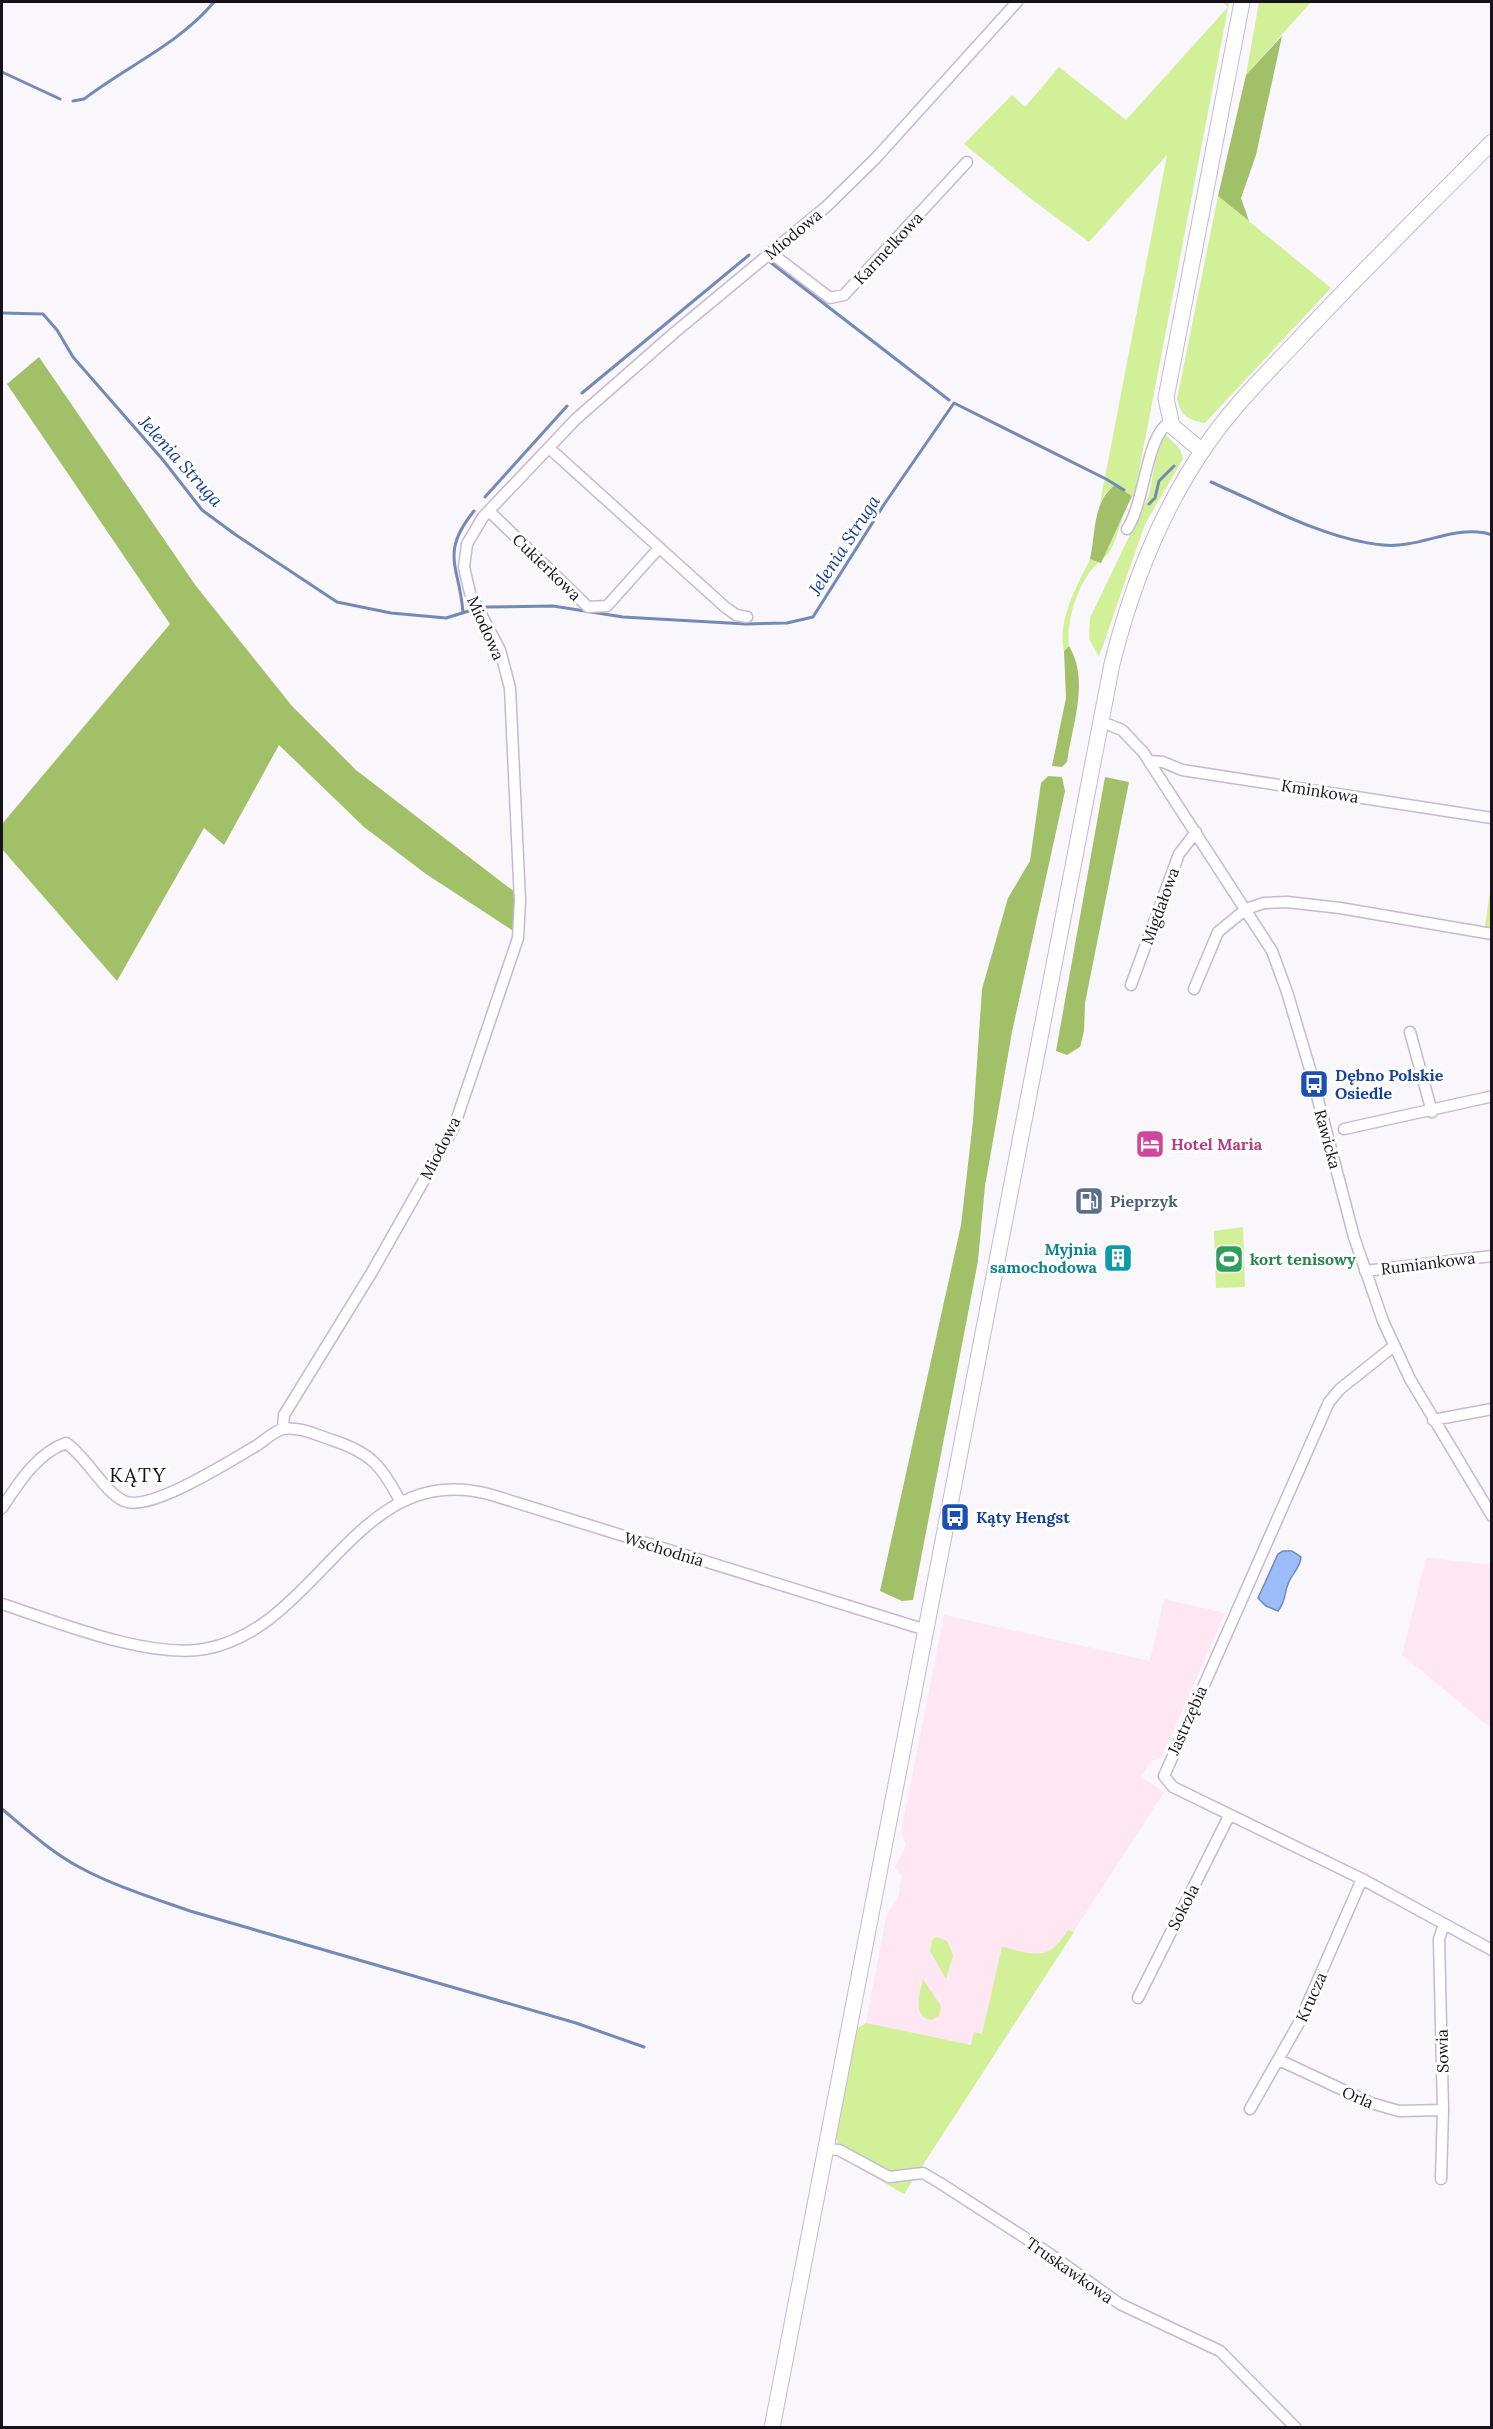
<svg xmlns="http://www.w3.org/2000/svg" width="1493" height="2429" font-family="Lora,serif">
	<style>
		.industrial { fill: #fee6f2 }
		.green { fill: #d2f097 }
		.forest { fill: #a2c068 }
		.water { fill: #9abcf9; stroke: #7389b6; stroke-width: 1.5 }
		.lines { fill: none; stroke-linecap: round; stroke-linejoin: round }
		.stream { stroke: #7389b6; stroke-width: 3 }
		.street-casing { stroke: #c7b8d2; stroke-width: 13 }
		.secondary-casing { stroke: #c7b8d2; stroke-width: 17 }
		.street { stroke: #fff; stroke-width: 10 }
		.secondary { stroke: #fff; stroke-width: 15 }
		.labels { text-anchor: middle; dominant-baseline: central; stroke-width: 6; stroke-linejoin: round; paint-order: stroke }
		.street-label { font-size: 16px; fill: #17111a; stroke: #fff }
		.transit-label { font-size: 16px; font-weight: bold; fill: #164399; stroke: #fff; text-anchor: start }
		.hotel-label { font-size: 16px; font-weight: bold; fill: #b23c85; stroke: #fff; text-anchor: start }
		.service-label { font-size: 16px; font-weight: bold; fill: #4e5e75; stroke: #fff; text-anchor: start }
		.culture-label { font-size: 16px; font-weight: bold; fill: #0d838f; stroke: #fff; text-anchor: end }
		.leisure-label { font-size: 16px; font-weight: bold; fill: #27864d; stroke: #fff; text-anchor: start }
		.water-label { font-size: 18px; font-style: italic; fill: #103c92; stroke: #fff }
		.quarter-label { font-size: 20px; letter-spacing: 1.5px; fill: #17111a; stroke: #fff }
	</style>
	<rect width="100%" height="100%" fill="#f9f6fc"/>
	<path class="industrial" d="M1426,1558L1486,1564L1491,1562V1728L1402,1655Z
		M1164,1599L1225,1613L1162,1757L1151,1761L1141,1777L1164,1792L904,2194L849,2162L842,2146L887,1913L898,1899L902,1875L895,1867L906,1845L901,1832L944,1615L1150,1661Z"/>
	<path class="green" d="M1223,2H1234L1229,3L1134,497L1115,485L1106,492L1100,503L1167,155L1089,242L1030,198L964,144L1012,95L1025,107L1059,67L1126,120L1228,7Z
		M1259,2H1311L1246,75Z
		M1218,196L1331,288L1205,423C1188,420 1181,416 1177,399Z
		M1165,434L1180,449L1183,459L1145,524L1099,657L1089,639L1090,618L1149,495L1159,442Z
		M1124,514C1119,527 1116,542 1108,554C1103,560 1096,564 1091,570C1076,591 1066,621 1069,646L1064,651C1057,620 1077,586 1090,559L1101,562Z
		M1491,884V934L1484,933Z
		M1243,1227L1245,1287L1216,1288L1214,1231Z
		M1068,1930L1074,1932L904,2194L849,2162L835,2137L855,2030L866,2023L971,2045L974,2032L982,2034L1002,1947C1035,1954 1047,1963 1068,1930Z
		M936,1937L947,1941L953,1955L946,1979L930,1951L932,1940Z
		M923,1979L941,2006L939,2016L932,2020C911,2017 920,1993 923,1979Z"/>
	<path class="forest" d="M1282,36L1256,155L1241,198L1249,221L1218,196L1246,75Z
		M39,357L196,586L292,706L356,770L516,893L515,932L426,874L364,827L279,745L224,845L204,828L117,981L2,849V824L170,624L7,384Z
		M1115,485L1132,496L1101,563L1090,559C1096,534 1092,502 1115,485Z
		M1069,646C1090,681 1072,725 1067,762L1062,767L1052,766L1066,698L1064,651Z
		M1048,776L1062,777L1065,791L1012,1032L985,1186L978,1261L913,1600L902,1601L880,1591L961,1225L973,1121L982,989L1008,898L1030,861L1041,783Z
		M1105,777L1129,782L1085,1003L1084,1031L1080,1047L1067,1055L1056,1051Z"/>
	<path class="water" d="M1283,1551H1292L1301,1557C1300,1569 1292,1573 1288,1584C1284,1594 1286,1601 1278,1611L1266,1606L1258,1598L1278,1554Z"/>
	<g class="lines">
		<path class="stream" d="M2,72L60,99
			M73,101L84,99C127,66 179,44 214,2
			M770,262L949,400
			M2,313L43,314L57,330L73,357L163,460L202,510L236,535L337,602L391,613L446,618L472,610
			M582,393L749,255
			M1211,482C1264,505 1326,540 1383,545C1419,549 1457,523 1492,535
			M485,497L567,406
			M1149,504L1155,498L1159,481L1174,466
			M486,607L553,606L623,617L746,624L787,623L813,617L885,503L954,403L1106,479L1124,490
			M463,613C460,567 439,554 474,511
			M2,1809C26,1829 51,1852 79,1867C114,1886 153,1898 190,1911L576,2023L644,2047"/>
		<g class="street-casing">
			<path id="street" d="M771,253L830,298L844,295L967,162
				M549,448L725,607L736,615L747,617
				M489,511L588,607L607,606L659,548
				M1127,529C1145,504 1146,432 1171,422
				M1102,722L1122,730L1143,752L1272,951L1287,992L1310,1069L1354,1237L1383,1321L1410,1379L1492,1516
				M1149,761L1163,762L1182,770L1492,818
				M1131,985L1179,854L1196,832
				M1194,989L1218,932L1246,909L1264,903L1287,902L1340,908L1492,934
				M1410,1032L1432,1112
				M1344,1129L1489,1097
				M1365,1271L1492,1256
				M1394,1346L1340,1389L1329,1402L1164,1776L1173,1787L1362,1879L1492,1950
				M1433,1420L1492,1409
				M283,1429L284,1415L372,1272L454,1127L518,938L520,901L510,688L500,650L470,593L464,567L467,544L483,517L576,419L674,333L827,206L875,159L1017,2
				M2,1508C18,1484 37,1453 66,1443C87,1457 103,1491 124,1501C150,1513 231,1460 256,1446C264,1441 274,1431 283,1429C298,1426 317,1435 332,1440C370,1452 382,1466 400,1501
				M2,1604C58,1622 147,1659 205,1649C321,1628 357,1456 492,1495L926,1630
				M1138,1998L1229,1816
				M1279,2060L1371,2103L1399,2111L1443,2110
				M1250,2109L1300,2021L1362,1879
				M826,2149L839,2150L889,2177L923,2173L940,2183L1050,2254L1120,2304L1220,2351L1296,2428
				M1441,2179L1443,2110L1439,1939L1444,1924"/>
		</g>
		<g class="secondary-casing">
			<path id="secondary" d="M1202,451L1172,426L1166,398L1242,2
				M772,2428L1112,664C1132,584 1162,507 1210,440C1235,404 1267,373 1297,341C1360,273 1427,208 1492,142"/>
		</g>
		<use href="#street" class="street"/>
		<use href="#secondary" class="secondary"/>
	</g>
	<defs>
		<g id="bus-square" transform="scale(1.5)"><rect x="-9" y="-9" width="18" height="18" rx="4" fill="#1a4fb4" stroke="#fff"/><path d="M-5-6H5V4H4V6H2V4H-2V6H-4V4H-5ZM-3.5-4V0h7V-4ZM-3.5 1.2v1.5H-2V1.2ZM2 1.2v1.5H3.5V1.2Z" fill="#fff"/></g>
		<g id="hotel-square" transform="scale(1.5)"><rect x="-9" y="-9" width="18" height="18" rx="4" fill="#d1479c" stroke="#fff"/><path d="M-6-4.5h1.5V1H6V5H4.5V3h-9V5H-6ZM-4 0a1.8 1.8 0 1 1 3.6 0ZM.5 0V-2.5h3Q6-2.5 6 0Z" fill="#fff"/></g>
		<g id="fuel-square" transform="scale(1.5)"><rect x="-9" y="-9" width="18" height="18" rx="4" fill="#5c6f8a" stroke="#fff"/><path d="M-5.5-6h7V0h2V4h1.3V-2.5L3-4.5l.8-.8L6-3V5H2.5V1h-1V6h-7ZM-4.2-4.7v3.2H.2V-4.7Z" fill="#fff"/></g>
		<g id="building-square" transform="scale(1.5)"><rect x="-9" y="-9" width="18" height="18" rx="4" fill="#0f9aa8" stroke="#fff"/><path d="M-4-6H4V6H1V3H-1V6H-4ZM-2.5-4.3h1.7v1.8h-1.7ZM.8-4.3h1.7v1.8H.8ZM-2.5-1h1.7V.8h-1.7ZM.8-1h1.7V.8H.8Z" fill="#fff"/></g>
		<g id="stadium-square" transform="scale(1.5)"><rect x="-9" y="-9" width="18" height="18" rx="4" fill="#2e9e5b" stroke="#fff"/><path d="M0-5a6.5 5 0 1 0 0 10a6.5 5 0 1 0 0-10ZM-3.5-1.8h7v3.6h-7Z" fill="#fff"/></g>
	</defs>
	<g fill-rule="evenodd">
		<use href="#bus-square" x="1314" y="1084"/>
		<use href="#hotel-square" x="1150" y="1144"/>
		<use href="#fuel-square" x="1089" y="1201"/>
		<use href="#building-square" x="1118" y="1258"/>
		<use href="#stadium-square" x="1229" y="1259"/>
		<use href="#bus-square" x="955" y="1517"/>
	</g>
	<g class="labels">
		<g class="street-label">
			<text transform="translate(793 234) rotate(-40)">Miodowa</text>
			<text transform="translate(888 248) rotate(-47)">Karmelkowa</text>
			<text transform="translate(547 567) rotate(44)">Cukierkowa</text>
			<text transform="translate(486 628) rotate(66)">Miodowa</text>
			<text transform="translate(1320 791) rotate(9)">Kminkowa</text>
			<text transform="translate(1160 906) rotate(-70)">Migdałowa</text>
			<text transform="translate(1328 1139) rotate(75)">Rawicka</text>
			<text transform="translate(440 1148) rotate(-63)">Miodowa</text>
			<text transform="translate(1428 1263) rotate(-7)">Rumiankowa</text>
			<text transform="translate(664 1549) rotate(17)">Wschodnia</text>
			<text transform="translate(1187 1720) rotate(-66)">Jastrzębia</text>
			<text transform="translate(1183 1907) rotate(-63)">Sokola</text>
			<text transform="translate(1311 1997) rotate(-66)">Krucza</text>
			<text transform="translate(1442 2051) rotate(-91)">Sowia</text>
			<text transform="translate(1358 2097) rotate(23)">Orla</text>
			<text transform="translate(1070 2270) rotate(35)">Truskawkowa</text>
		</g>
		<g class="transit-label">
			<text x="1335" y="1075">Dębno Polskie<tspan x="1335" dy="18">Osiedle</tspan></text>
			<text x="976" y="1517">Kąty Hengst</text>
		</g>
		<g class="hotel-label">
			<text x="1171" y="1144">Hotel Maria</text>
		</g>
		<g class="service-label">
			<text x="1110" y="1201">Pieprzyk</text>
		</g>
		<g class="culture-label">
			<text x="1097" y="1249">Myjnia<tspan x="1097" dy="18">samochodowa</tspan></text>
		</g>
		<g class="leisure-label">
			<text x="1250" y="1259">kort tenisowy</text>
		</g>
		<g class="water-label">
			<text transform="translate(181 461) rotate(48)">Jelenia Struga</text>
			<text transform="translate(844 545) rotate(-57)">Jelenia Struga</text>
		</g>
		<g class="quarter-label">
			<text x="138" y="1474">KĄTY</text>
		</g>
	</g>
	<rect width="1493" height="2429" fill="none" stroke="#17111a" stroke-width="6"/>
</svg>
